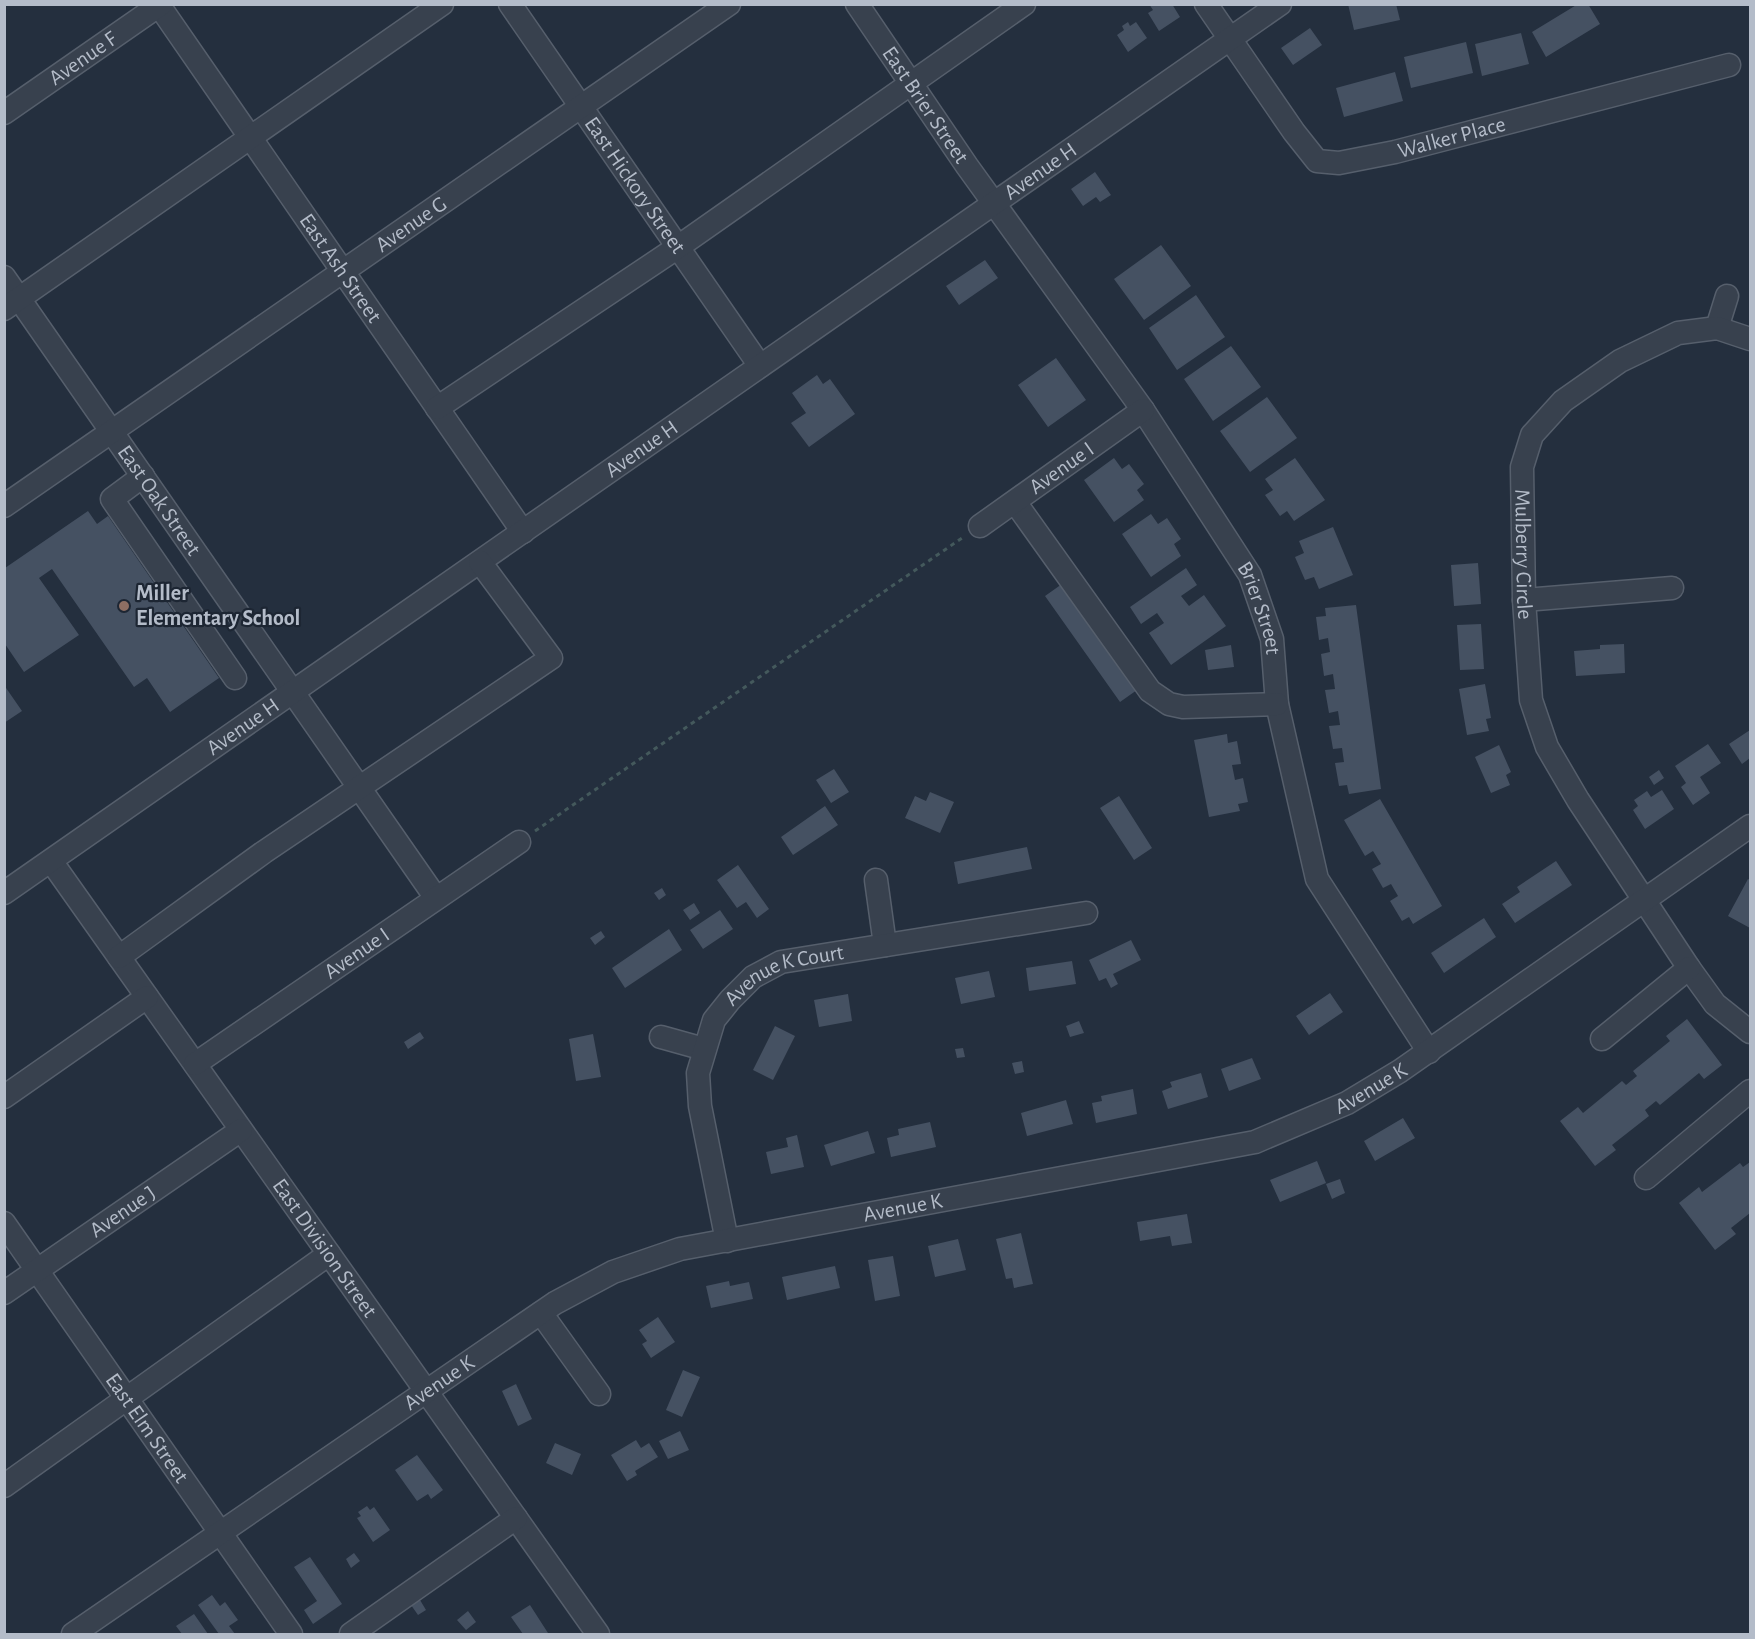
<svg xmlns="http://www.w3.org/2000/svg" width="1755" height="1639" font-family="'Alegreya Sans',sans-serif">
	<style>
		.building { fill: #455162 }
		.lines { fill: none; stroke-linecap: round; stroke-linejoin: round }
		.minor-casing { stroke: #565f6c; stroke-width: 25 }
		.path { stroke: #44595c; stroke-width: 3; stroke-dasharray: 4.5 4.5; stroke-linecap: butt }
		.minor { stroke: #38414e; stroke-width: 22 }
		.education-dot { fill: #8d6e63; stroke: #1d2633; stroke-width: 2 }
		.labels { text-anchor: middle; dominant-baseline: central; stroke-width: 4.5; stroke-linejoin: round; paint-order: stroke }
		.street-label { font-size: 22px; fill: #b4bcc9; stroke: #1d2633 }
		.poi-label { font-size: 22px; font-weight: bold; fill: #b4bcc9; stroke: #1d2633; text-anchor: start }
	</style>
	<rect width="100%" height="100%" fill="#242f3e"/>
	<path class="building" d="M1149,4H1172L1180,17L1159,31L1148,13L1153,10Z
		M1348,4H1396L1400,20L1354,30Z
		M1578,4H1588L1600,24L1546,57L1532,32Z
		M1128,22L1130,26L1136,22L1147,38L1128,52L1117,35L1124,30L1122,26Z
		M1310,28L1322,45L1293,65L1281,48Z
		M1521,33L1529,64L1482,76L1475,44Z
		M1466,42L1473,73L1411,88L1404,57Z
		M1395,72L1403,101L1344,117L1336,88Z
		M1095,172L1111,195L1100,202L1096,197L1083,206L1071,189Z
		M1161,245L1191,286L1144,320L1114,279Z
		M985,260L998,278L959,305L946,286Z
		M1196,295L1225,337L1177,370L1149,328Z
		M1231,346L1261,387L1213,421L1184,379Z
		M1056,358L1086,400L1048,427L1018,385Z
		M817,375L823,384L830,379L855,414L809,447L791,423L806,413L792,393Z
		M1267,397L1297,438L1250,472L1220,431Z
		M1114,458L1122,469L1129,464L1144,484L1137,490L1144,500L1114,522L1084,480Z
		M1295,458L1325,500L1294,521L1287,511L1280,516L1265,495L1273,490L1265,479Z
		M88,511L97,524L108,516L219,678L170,712L147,678L134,687L52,569L39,578L79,635L24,672L5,644V568Z
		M1151,514L1158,524L1167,518L1181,539L1174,544L1181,556L1151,577L1122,534Z
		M1333,527L1353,575L1319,589L1314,577L1305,580L1295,557L1304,553L1299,541Z
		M1478,563L1481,604L1454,606L1451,565Z
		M1186,568L1197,585L1181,596L1189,606L1204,595L1226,626L1171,665L1149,633L1164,623L1157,613L1141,624L1130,607Z
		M1062,584L1137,690L1120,702L1045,596Z
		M1356,605L1381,789L1349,794L1347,785L1339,786L1335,763L1344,762L1342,748L1333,749L1329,726L1340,725L1338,711L1329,713L1325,690L1335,689L1333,674L1324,676L1321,654L1330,652L1328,638L1319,640L1316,617L1326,616L1325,608Z
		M1481,624L1484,669L1460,670L1457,625Z
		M1624,644L1625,673L1576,676L1574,651L1600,649V645Z
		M1231,645L1234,667L1208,670L1205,650Z
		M1485,684L1491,718L1486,719L1489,731L1467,735L1459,689Z
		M4,685L22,711L4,723Z
		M1750,730V758L1742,764L1729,744Z
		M1227,734L1228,743L1237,741L1241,764L1232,765L1235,780L1243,778L1248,802L1238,804L1240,811L1209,817L1194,740Z
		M1708,744L1721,763L1700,777L1710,793L1693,805L1681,787L1686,783L1675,766Z
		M1499,745L1511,772L1506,775L1510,785L1491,793L1475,757Z
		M834,769L849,792L831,803L816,780Z
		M1659,770L1664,778L1654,785L1649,777Z
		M1662,790L1674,809L1645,829L1633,810L1638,806L1634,800L1647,791L1651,797Z
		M930,792L954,802L940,833L905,818L915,796L926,801Z
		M1119,796L1152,848L1134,860L1100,808Z
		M1380,799L1442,906L1413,924L1409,917L1402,921L1390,901L1398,896L1391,884L1383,888L1372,869L1381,864L1373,851L1365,856L1344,820Z
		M825,806L838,825L793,855L781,837Z
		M1027,847L1032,869L958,884L954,862Z
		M1556,861L1572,885L1515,923L1502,904L1520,892L1517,887Z
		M738,865L769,909L757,918L746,902L737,908L717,880Z
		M1748,879L1750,880V928L1728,916Z
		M662,888L666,895L659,900L654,893Z
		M694,903L700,913L690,920L683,910Z
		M720,910L733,929L703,949L690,930Z
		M1484,918L1496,937L1444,973L1431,953Z
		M669,929L682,950L625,988L612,968Z
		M601,931L605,937L595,945L590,938Z
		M1131,940L1141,960L1113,974L1118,984L1111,988L1106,978L1099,981L1089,960Z
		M1072,961L1076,984L1029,991L1026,968Z
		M989,971L995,997L961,1004L955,978Z
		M1330,993L1343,1012L1309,1035L1296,1016Z
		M848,994L852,1021L819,1027L814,1000Z
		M1687,1019L1722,1065L1704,1079L1699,1073L1660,1105L1656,1101L1645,1110L1649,1116L1612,1145L1616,1150L1595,1166L1560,1121L1578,1107L1583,1113L1622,1081L1626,1085L1637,1076L1633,1071L1670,1041L1666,1036Z
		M1079,1021L1084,1033L1070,1037L1066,1026Z
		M775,1026L795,1036L773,1080L753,1070Z
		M420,1032L424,1038L408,1049L404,1042Z
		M593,1034L601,1077L576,1081L569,1039Z
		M963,1048L965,1057L957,1058L955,1049Z
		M1252,1058L1261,1079L1229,1091L1221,1069Z
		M1022,1061L1024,1072L1015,1074L1012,1063Z
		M1201,1073L1208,1097L1168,1109L1162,1091L1172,1087L1170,1082Z
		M1133,1089L1137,1114L1096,1123L1092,1103L1102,1101L1101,1096Z
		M1066,1100L1073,1124L1027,1136L1021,1113Z
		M1403,1118L1415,1138L1375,1161L1364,1141Z
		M930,1122L936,1147L891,1157L887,1138L899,1135L898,1129Z
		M868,1131L875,1153L831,1166L824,1145Z
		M797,1135L804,1167L771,1174L766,1152L788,1147L786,1138Z
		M1317,1161L1326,1183L1280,1202L1270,1180Z
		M1750,1162V1213L1731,1228L1736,1234L1715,1250L1679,1203L1699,1187L1702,1192L1740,1163L1743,1167Z
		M1340,1179L1345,1193L1332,1199L1326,1184Z
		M1187,1214L1192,1243L1172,1246L1170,1236L1140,1241L1137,1222Z
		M1021,1233L1033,1284L1014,1288L1012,1278L1006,1279L996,1239Z
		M958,1239L966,1270L935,1277L928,1246Z
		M893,1256L900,1296L875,1301L868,1260Z
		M835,1266L840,1288L787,1300L782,1277Z
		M729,1281L730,1286L749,1282L753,1299L711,1308L706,1286Z
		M658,1317L675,1342L651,1358L642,1344L647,1341L639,1330Z
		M683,1370L700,1377L682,1417L666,1410Z
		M516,1384L532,1419L518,1426L502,1391Z
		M680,1431L689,1450L668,1459L659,1441Z
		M636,1440L641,1448L649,1443L658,1457L635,1471L637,1475L627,1481L611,1455Z
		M555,1443L581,1454L572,1475L546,1463Z
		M417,1455L443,1490L431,1499L428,1494L417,1501L395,1470Z
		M367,1506L370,1510L374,1507L390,1530L373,1542L357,1518L361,1516L358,1512Z
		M354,1553L360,1561L351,1568L346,1559Z
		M310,1557L342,1604L313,1624L304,1610L317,1601L294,1567Z
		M212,1595L220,1606L225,1602L238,1620L229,1626L235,1634H219L198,1605Z
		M420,1600L426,1610L418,1615L411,1605Z
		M530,1605L548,1633L546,1634H523L511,1617Z
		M468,1611L476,1622L466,1630L457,1620Z
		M194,1614L208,1634H182L176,1626Z"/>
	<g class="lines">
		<g class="minor-casing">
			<g id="minor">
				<path id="s1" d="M158,4L523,532"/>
				<path id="s2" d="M510,4L760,366"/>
				<path id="s3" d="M857,4L967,166L1143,410L1250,575L1272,639L1277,704L1317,879L1429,1052"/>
				<path id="s4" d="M1206,4L1294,132L1317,161L1339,163L1395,152L1729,65"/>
				<path id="s5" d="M4,113L161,4"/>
				<path id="s6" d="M4,277L436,898"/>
				<path d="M4,309L442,4"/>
				<path d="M1717,328L1727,296"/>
				<path id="s7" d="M1750,339L1717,328L1678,333L1620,361L1563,401L1532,435L1522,467L1524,600L1531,700L1547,747L1578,800L1689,968L1715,1004L1750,1032"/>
				<path d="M437,408L678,247L1024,4"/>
				<path d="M143,476L112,499L235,678"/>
				<path d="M1015,502L1150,691L1169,704L1183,707L1277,704"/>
				<path id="s8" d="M4,506L729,4"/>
				<path id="s9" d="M980,526L1143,410"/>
				<path d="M1524,600L1672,588"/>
				<path id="s10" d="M51,861L598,1634"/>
				<path d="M876,880L885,945"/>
				<path id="s11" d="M4,893L1280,4"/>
				<path d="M119,957L264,852L551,658L480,562"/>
				<path d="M661,1037L704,1049"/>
				<path d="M1602,1039L1689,968"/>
				<path id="s12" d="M195,1064L519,842"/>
				<path d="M4,1097L147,997"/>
				<path d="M1646,1178L1750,1091"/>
				<path id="s13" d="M4,1223L291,1634"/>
				<path id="s14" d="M727,1241L700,1106L698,1073L714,1020L730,1000L753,977L781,962L1086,913"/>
				<path id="s15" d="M4,1293L241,1130"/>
				<path d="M541,1313L599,1394"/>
				<path d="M4,1486L329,1254"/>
				<path id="s16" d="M73,1634L555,1303L613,1272L680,1249L1255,1142L1347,1103L1400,1071L1750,826"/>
				<path d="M351,1634L516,1518"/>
			</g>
		</g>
		<path class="path" d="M535,831L965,536"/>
		<use href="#minor" class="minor"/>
	</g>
	<circle class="education-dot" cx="124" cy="606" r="6"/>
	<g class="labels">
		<g class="street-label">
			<text stroke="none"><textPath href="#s5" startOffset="96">Avenue F</textPath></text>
			<text stroke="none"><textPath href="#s3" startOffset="122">East Brier Street</textPath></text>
			<text stroke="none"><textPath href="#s4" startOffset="330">Walker Place</textPath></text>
			<text stroke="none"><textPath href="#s11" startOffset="1263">Avenue H</textPath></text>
			<text stroke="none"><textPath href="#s2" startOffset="220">East Hickory Street</textPath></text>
			<text stroke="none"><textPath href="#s8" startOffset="495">Avenue G</textPath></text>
			<text stroke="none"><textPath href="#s1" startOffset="321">East Ash Street</textPath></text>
			<text stroke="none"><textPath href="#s11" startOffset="777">Avenue H</textPath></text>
			<text stroke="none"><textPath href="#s9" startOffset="100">Avenue I</textPath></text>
			<text stroke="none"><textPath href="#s6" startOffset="272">East Oak Street</textPath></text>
			<text stroke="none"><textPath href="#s7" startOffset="375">Mulberry Circle</textPath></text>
			<text stroke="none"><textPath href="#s3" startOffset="728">Brier Street</textPath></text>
			<text stroke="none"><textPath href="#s11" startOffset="291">Avenue H</textPath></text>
			<text stroke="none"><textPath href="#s12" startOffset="196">Avenue I</textPath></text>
			<text stroke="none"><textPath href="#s14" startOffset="314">Avenue K Court</textPath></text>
			<text stroke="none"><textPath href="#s16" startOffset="1434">Avenue K</textPath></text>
			<text stroke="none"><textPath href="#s16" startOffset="948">Avenue K</textPath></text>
			<text stroke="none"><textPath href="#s15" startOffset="144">Avenue J</textPath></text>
			<text stroke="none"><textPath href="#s10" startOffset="474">East Division Street</textPath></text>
			<text stroke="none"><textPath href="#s16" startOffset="444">Avenue K</textPath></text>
			<text stroke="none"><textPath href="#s13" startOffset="250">East Elm Street</textPath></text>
		</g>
		<g class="poi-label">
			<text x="136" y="593">Miller<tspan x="136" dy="25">Elementary School</tspan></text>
		</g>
	</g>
	<rect width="1755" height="1639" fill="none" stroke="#b4bcc9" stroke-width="12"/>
</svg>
